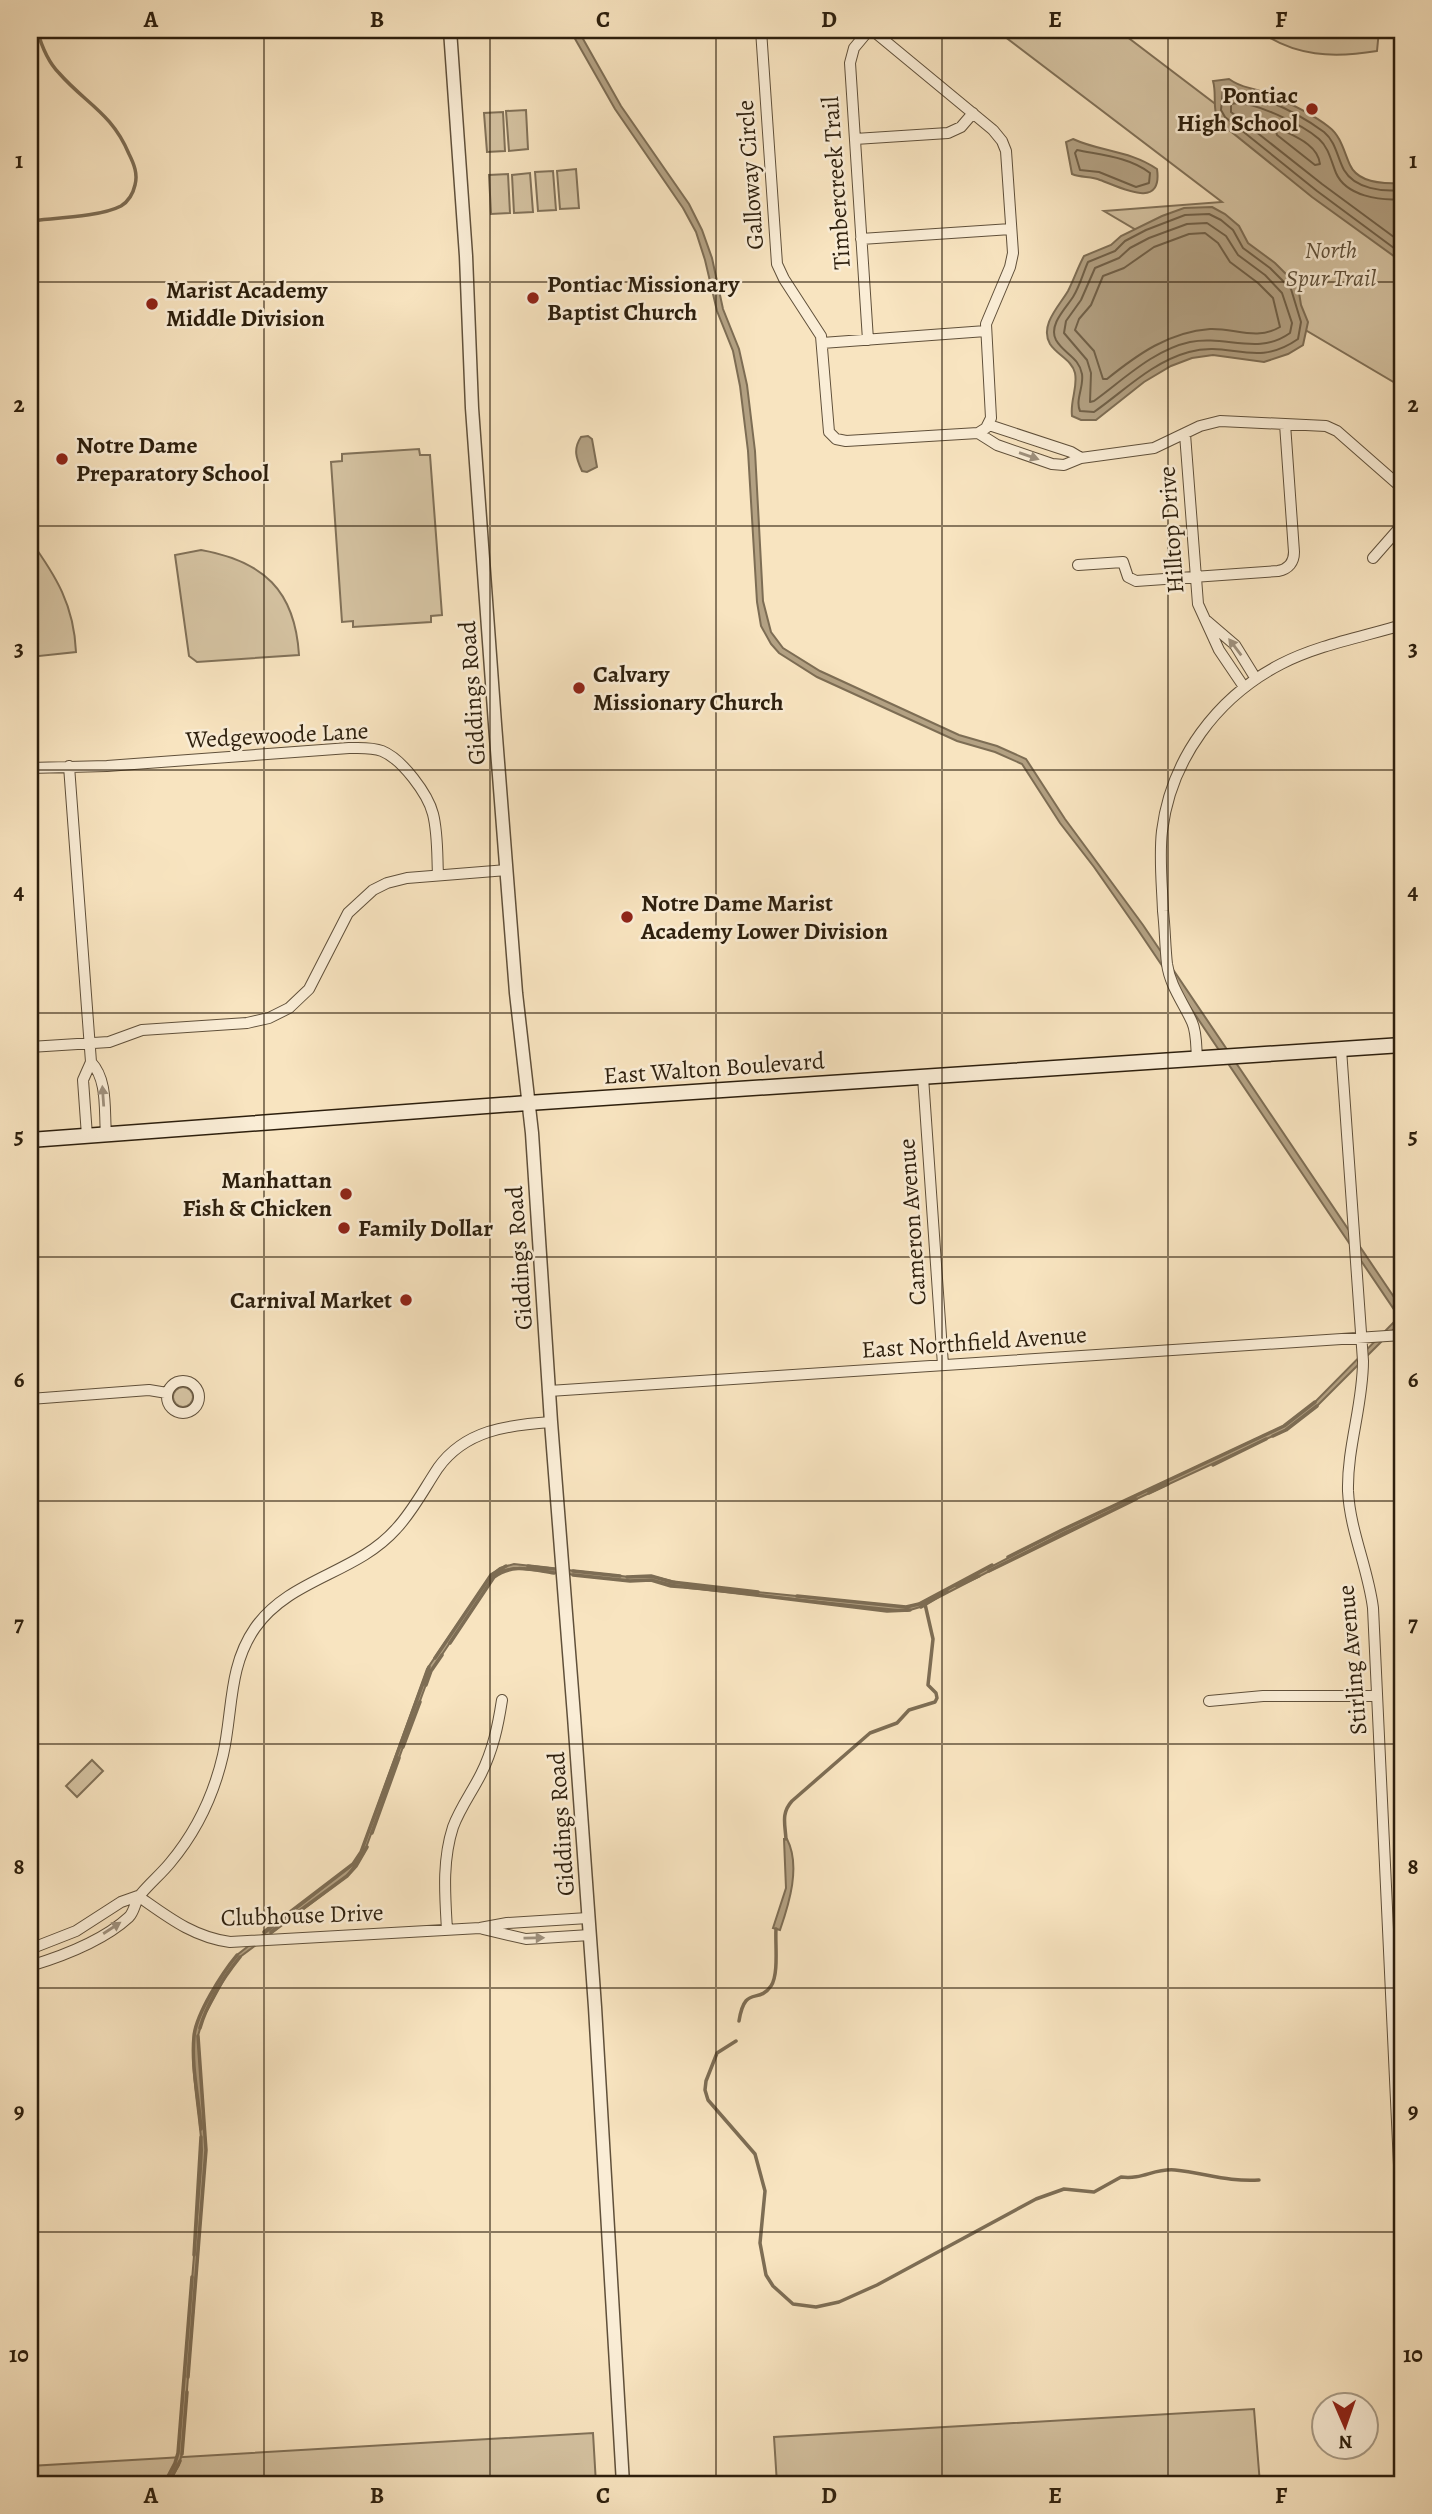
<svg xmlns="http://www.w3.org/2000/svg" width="1432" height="2514" font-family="Alegreya,serif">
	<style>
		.green { fill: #d5c3a2; stroke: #817158; stroke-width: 2 }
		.water { fill: #b3a183; stroke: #7d6d54; stroke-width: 2 }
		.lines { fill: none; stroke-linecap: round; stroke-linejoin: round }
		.shore { stroke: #706048; stroke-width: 2 }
		.stream { stroke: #7d6d54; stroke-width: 3.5 }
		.minor-casing { stroke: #60503a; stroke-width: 12 }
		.tertiary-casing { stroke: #60503a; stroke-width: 15 }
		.secondary-casing { stroke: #2d1f0d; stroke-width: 17 }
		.minor { stroke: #faedd6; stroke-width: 10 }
		.tertiary { stroke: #faedd6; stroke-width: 12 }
		.secondary { stroke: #faedd6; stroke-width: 14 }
		.oneway { fill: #9e907c }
		.grid { fill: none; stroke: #2d1f0d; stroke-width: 2; stroke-opacity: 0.55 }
		.poi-dot { fill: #8f2418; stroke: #faedd6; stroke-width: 2.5 }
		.labels { text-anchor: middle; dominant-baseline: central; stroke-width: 5; stroke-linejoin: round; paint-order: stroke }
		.poi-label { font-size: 24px; font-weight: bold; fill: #2d1f0d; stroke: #faedd6; text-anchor: start }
		.street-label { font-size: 24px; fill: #2d1f0d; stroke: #faedd6 }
		.park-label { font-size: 24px; font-style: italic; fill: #5f503a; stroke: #faedd6 }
		.neatline { fill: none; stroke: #2d1f0d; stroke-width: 2.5 }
		.grid-label { font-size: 23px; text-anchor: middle; font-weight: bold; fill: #2d1f0d }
	</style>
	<rect width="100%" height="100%" fill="#f8e4c0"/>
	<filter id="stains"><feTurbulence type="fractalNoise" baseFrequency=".00286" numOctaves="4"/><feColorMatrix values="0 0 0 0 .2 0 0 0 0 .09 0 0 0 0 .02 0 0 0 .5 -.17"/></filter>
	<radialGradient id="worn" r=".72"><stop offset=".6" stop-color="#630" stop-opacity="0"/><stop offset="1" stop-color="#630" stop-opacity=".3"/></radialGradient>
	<path class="green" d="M996,30H1118L1334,194L1402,189V387L1104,211L1222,202Z
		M1258,30H1379L1377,51C1334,58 1294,57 1258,30Z
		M526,110L528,149L509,151L506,111Z
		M503,112L505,151L487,152L484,113Z
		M576,169L579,208L560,209L557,171Z
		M553,171L556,210L538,211L535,172Z
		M530,173L533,212L514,213L512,175Z
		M508,174L510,213L491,214L489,175Z
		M419,449L420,455H430L442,615L431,616V622L353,627V621L342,622L331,462L342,461V454Z
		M30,540C56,576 74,605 76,652L30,657Z
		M201,550C263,561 295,590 299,655L197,662L189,656L175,555Z
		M173 1397a10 10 0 1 1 20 0a10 10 0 1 1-20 0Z
		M92,1760L103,1771L77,1797L66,1786Z
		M1254,2409L1260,2484H777L774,2437Z
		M593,2433L596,2484H30V2466Z"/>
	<path class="water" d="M570,30H578L621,106L689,204L702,230L712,258L723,309L739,349L747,385L755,451L763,601L771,632L783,648L820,671L959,735L997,746L1026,759L1065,819L1143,925L1402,1309V1321L1317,1406L1286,1430L1063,1533L920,1607L907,1611L688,1588L651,1580L630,1581L514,1568L501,1571L494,1577L431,1671L364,1853L347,1876L240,1957L228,1972L203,2018L198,2036L206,2150L182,2453L179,2465L168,2484H164L175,2463L178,2453L201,2169L202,2150C200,2116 190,2068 194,2036C197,2013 223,1973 237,1955L353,1864L361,1852L427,1669L491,1575L500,1568L514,1564L630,1577L651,1576L688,1585L906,1607L919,1604L1062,1530L1284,1426L1315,1402L1399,1317L1138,930L1094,867L1060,823L1022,764L995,752L957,741L817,677L779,653L771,644L761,626L757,602L748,451L740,386L733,351L717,311L705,260L696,232L683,208L615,109Z
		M1229,79C1243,89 1248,86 1263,92C1285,101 1310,112 1329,127C1341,136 1344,152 1350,165C1358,183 1385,184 1402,183V262L1312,197L1218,121C1212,108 1217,95 1213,81Z
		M1073,139C1101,152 1129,150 1157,169C1163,211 1120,187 1100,180C1091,176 1081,178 1072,174L1066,142Z
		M1212,207L1225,214L1239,226L1248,243L1275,263L1298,286L1301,305L1308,322L1303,345L1288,354L1264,362L1213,355L1192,358L1171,366L1144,382L1096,420H1081L1072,416C1070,400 1078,388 1075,373C1072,360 1057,355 1050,344C1039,325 1060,305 1068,291C1074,279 1078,267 1084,256L1111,245L1121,236L1162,216L1184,208Z
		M588,436L592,439L597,467L587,472L582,471C576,458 573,449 581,437Z
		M784,1839H787C801,1866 789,1904 780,1930L773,1928L786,1888Z"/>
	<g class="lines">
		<path class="shore" d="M1280,129C1296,137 1318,145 1320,164L1315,165L1277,135L1276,131Z
			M1077,150C1101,155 1130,157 1150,173L1149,183L1136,187L1099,172L1080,170L1075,153Z
			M1402,190C1383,192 1355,189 1344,170C1337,157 1336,142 1324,132C1305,118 1280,105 1257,97C1245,94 1238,94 1227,87L1223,88L1221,110L1225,117L1317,191L1402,254
			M1402,199C1380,201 1346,196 1336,173C1331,161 1329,148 1319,139C1303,125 1251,99 1231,104V112L1322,184L1402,243
			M1209,214L1221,220L1233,230L1243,248L1270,268L1291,289L1301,322L1298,339C1255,369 1230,340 1189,352C1152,362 1124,391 1094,412L1080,411C1075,400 1084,387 1082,374C1079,357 1064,354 1056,340C1048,325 1066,308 1073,297C1080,286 1083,273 1088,262L1115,251L1125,241L1146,230L1185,215Z
			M1207,223L1226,236L1238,255L1265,275L1282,293L1292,323L1290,333C1258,356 1226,335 1190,342C1153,350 1123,380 1094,401L1090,402L1091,373L1087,360L1064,333L1066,321L1081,300L1095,268L1119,258L1130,248L1149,238L1187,224Z
			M1205,233L1218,243L1230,262L1258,283L1273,298L1280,327C1256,341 1235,328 1210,329C1169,332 1138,354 1107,379H1103L1094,351L1075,330L1079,319L1091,305L1103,276L1124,268L1154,247L1189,234Z"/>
		<path class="stream" d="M30,221C54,218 100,217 121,206C129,201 133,194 135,185C138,174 134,164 129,154C112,113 85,103 59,73C48,62 41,44 37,30
			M1273,1436L1286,1430L1317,1406
			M1213,1465L1266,1439
			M1149,1493L1168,1484
			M1008,1557L1062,1530L1284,1426L1315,1402
			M528,1566L554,1569
			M573,1571L620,1576
			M989,1571L1136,1499
			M573,1575L630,1581L651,1580L671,1586L698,1588L887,1611L910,1610
			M627,1577L651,1576L672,1582L758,1592
			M957,1586L979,1576
			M797,1596L906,1607L919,1604L992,1565
			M921,1607L947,1591
			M450,1643L494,1577C512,1563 533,1570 554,1573
			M435,1658L491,1575L506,1566
			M426,1685L431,1671L442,1655
			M403,1747L420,1702
			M372,1833L399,1758
			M786,1839C785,1824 781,1813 792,1801L870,1733L897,1723L909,1710L935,1702L937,1698L936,1693L928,1685L933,1639L925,1604
			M264,1932L353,1864L361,1852L429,1667
			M271,1932L347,1876L356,1866L367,1847
			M739,2021C745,1984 758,2005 771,1986C779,1974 775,1944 776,1929
			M200,2028C207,2004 224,1977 240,1957
			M736,2041L717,2053L706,2081L705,2090L708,2100L755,2154L765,2191L760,2243L766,2275L773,2286L793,2304L816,2307L839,2302L877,2285L1036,2199L1064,2189L1094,2192L1121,2177C1143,2180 1154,2168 1175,2170C1205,2173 1228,2182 1259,2180
			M201,2129C199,2099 191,2067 194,2036C196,2014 222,1973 237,1955
			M194,2255L201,2137
			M188,2377L206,2150L198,2036
			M182,2454L187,2392
			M164,2484L175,2463L178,2453L192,2277
			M168,2484L180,2461"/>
		<g class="minor-casing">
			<path id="minor" d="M761,30L777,264L784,279L821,336L829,432L836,439L846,441L978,433L986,428L991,418L986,324L1010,267L1013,253L1006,151L1002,141L993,130L872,30
				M855,139L948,133L961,127L973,113
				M861,239L1011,229
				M868,340L850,63L854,48L869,30
				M822,343L986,331
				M989,425L1071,452L1081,458
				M978,433L997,445L1052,464L1064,465L1081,458L1154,448L1200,426L1220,421L1326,426L1337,431L1402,488
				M1185,434L1198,604L1219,650L1244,687
				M1373,558L1402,525
				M1078,565L1123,562L1128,577L1136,581L1278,571C1289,569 1294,562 1294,552L1285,424
				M1207,621L1235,645L1256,679
				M69,766L91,1062L83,1080L87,1136
				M30,768L107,766L349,748C360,748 372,747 382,751C402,759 428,794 433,814C438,834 437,855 438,875
				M30,1047L109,1042L142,1030L247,1023L269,1018L289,1008L309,989L348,913L373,890L387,883L407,878L507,870
				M1341,1049L1363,1361C1363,1405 1347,1447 1348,1491C1350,1531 1368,1568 1373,1608L1402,2229
				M1197,1059C1196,1047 1197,1033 1192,1022C1183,1002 1170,986 1167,964C1165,946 1165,928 1163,911C1162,884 1159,857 1162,831C1171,759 1217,697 1281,664C1318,645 1362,637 1402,625
				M91,1062C108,1080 104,1110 106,1134
				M923,1077L943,1365
				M167 1397a16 16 0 1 1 32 0a16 16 0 1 1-32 0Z
				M549,1391L1402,1335
				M30,1399L149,1390L167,1393
				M1209,1701L1263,1696H1377
				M138,1896C168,1917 193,1937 230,1942L480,1928L507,1923L588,1918
				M483,1929L526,1939L590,1935
				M447,1930C445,1895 442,1861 453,1827C460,1808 472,1792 481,1774C493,1750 498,1726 502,1700
				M30,1949L76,1931L121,1902L138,1896
				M30,1966C63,1956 103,1941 129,1917C135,1911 135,1900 141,1894C150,1883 161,1874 170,1863C196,1832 214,1794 223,1755C233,1711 228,1667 255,1628C290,1578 356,1574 396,1529C413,1511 424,1489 438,1468C465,1430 508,1425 551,1422"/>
		</g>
		<g class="tertiary-casing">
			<path id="tertiary" d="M450,30L466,256L472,408L495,724L516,993L532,1133L551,1422L574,1716L595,2007L623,2484"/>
		</g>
		<g class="secondary-casing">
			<path id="secondary" d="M30,1140L528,1103L1402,1045"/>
		</g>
		<use href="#minor" class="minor"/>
		<use href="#tertiary" class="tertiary"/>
		<use href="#secondary" class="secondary"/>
	</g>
	<defs><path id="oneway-solid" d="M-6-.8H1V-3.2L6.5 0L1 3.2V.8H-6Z" transform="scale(1.75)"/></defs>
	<g class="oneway">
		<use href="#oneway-solid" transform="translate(1029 456) rotate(19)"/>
		<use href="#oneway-solid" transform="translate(1235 647) rotate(-127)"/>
		<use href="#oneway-solid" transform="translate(103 1096) rotate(-94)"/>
		<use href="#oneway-solid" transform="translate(112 1928) rotate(-33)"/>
		<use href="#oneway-solid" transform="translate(534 1938) rotate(-1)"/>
	</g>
	<path class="grid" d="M264,30V2484M490,30V2484M716,30V2484M942,30V2484M1168,30V2484M30,282H1402M30,526H1402M30,770H1402M30,1013H1402M30,1257H1402M30,1501H1402M30,1744H1402M30,1988H1402M30,2232H1402"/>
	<g class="poi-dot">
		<circle cx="1312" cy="109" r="7"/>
		<circle cx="533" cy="298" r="7"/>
		<circle cx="152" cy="304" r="7"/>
		<circle cx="62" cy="459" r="7"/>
		<circle cx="579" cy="688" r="7"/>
		<circle cx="627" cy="917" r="7"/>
		<circle cx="346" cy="1194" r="7"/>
		<circle cx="344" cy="1228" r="7"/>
		<circle cx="406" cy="1300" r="7"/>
	</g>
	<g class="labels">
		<g class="poi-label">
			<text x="1298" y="95" text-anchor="end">Pontiac<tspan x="1298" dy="28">High School</tspan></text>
			<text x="547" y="284">Pontiac Missionary<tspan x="547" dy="28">Baptist Church</tspan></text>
			<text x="166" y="290">Marist Academy<tspan x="166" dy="28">Middle Division</tspan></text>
			<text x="76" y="445">Notre Dame<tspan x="76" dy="28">Preparatory School</tspan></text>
			<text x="593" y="674">Calvary<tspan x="593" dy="28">Missionary Church</tspan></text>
			<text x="641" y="903">Notre Dame Marist<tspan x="641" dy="28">Academy Lower Division</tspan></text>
			<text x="332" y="1180" text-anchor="end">Manhattan<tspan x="332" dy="28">Fish &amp; Chicken</tspan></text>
			<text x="358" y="1228">Family Dollar</text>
			<text x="392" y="1300" text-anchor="end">Carnival Market</text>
		</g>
		<g class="street-label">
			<text transform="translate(750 175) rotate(-94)">Galloway Circle</text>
			<text transform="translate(836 183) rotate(-94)">Timbercreek Trail</text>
			<text transform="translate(1171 530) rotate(-94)">Hilltop Drive</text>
			<text transform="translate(472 693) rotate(-94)">Giddings Road</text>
			<text transform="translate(277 735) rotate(-3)">Wedgewoode Lane</text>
			<text transform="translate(714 1068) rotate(-4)">East Walton Boulevard</text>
			<text transform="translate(912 1222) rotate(-94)">Cameron Avenue</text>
			<text transform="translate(519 1258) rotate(-94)">Giddings Road</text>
			<text transform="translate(974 1342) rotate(-4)">East Northfield Avenue</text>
			<text transform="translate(1352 1660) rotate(-95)">Stirling Avenue</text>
			<text transform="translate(561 1824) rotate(-94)">Giddings Road</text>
			<text transform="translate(302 1915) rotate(-2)">Clubhouse Drive</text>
		</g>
		<g class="park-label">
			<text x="1331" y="250">North<tspan x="1331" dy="28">Spur Trail</tspan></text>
		</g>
	</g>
	<rect width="1432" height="2514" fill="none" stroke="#f8e4c0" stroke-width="77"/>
	<g transform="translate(1345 2426) rotate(178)"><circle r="33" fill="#faedd6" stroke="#a89b86" stroke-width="2"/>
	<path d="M0-5L12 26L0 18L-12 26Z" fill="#8f2418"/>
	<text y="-10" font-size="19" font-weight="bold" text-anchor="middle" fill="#2d1f0d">N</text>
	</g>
	<rect x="38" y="38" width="1356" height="2438" class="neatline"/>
	<g class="grid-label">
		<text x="151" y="27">A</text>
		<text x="377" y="27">B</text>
		<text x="603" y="27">C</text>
		<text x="829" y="27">D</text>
		<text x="1055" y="27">E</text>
		<text x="1281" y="27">F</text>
		<text x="19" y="168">1</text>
		<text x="1413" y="168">1</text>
		<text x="19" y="412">2</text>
		<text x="1413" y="412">2</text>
		<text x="19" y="656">3</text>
		<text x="1413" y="656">3</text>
		<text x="19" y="899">4</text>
		<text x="1413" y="899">4</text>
		<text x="19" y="1143">5</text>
		<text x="1413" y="1143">5</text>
		<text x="19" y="1387">6</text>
		<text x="1413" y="1387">6</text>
		<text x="19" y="1631">7</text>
		<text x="1413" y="1631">7</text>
		<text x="19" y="1874">8</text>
		<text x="1413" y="1874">8</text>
		<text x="19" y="2118">9</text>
		<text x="1413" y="2118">9</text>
		<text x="19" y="2362">10</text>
		<text x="1413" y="2362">10</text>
		<text x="151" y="2503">A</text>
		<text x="377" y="2503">B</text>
		<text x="603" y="2503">C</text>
		<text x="829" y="2503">D</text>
		<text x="1055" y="2503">E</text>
		<text x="1281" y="2503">F</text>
	</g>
	<rect width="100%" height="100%" filter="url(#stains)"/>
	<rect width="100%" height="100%" fill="url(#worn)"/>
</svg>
